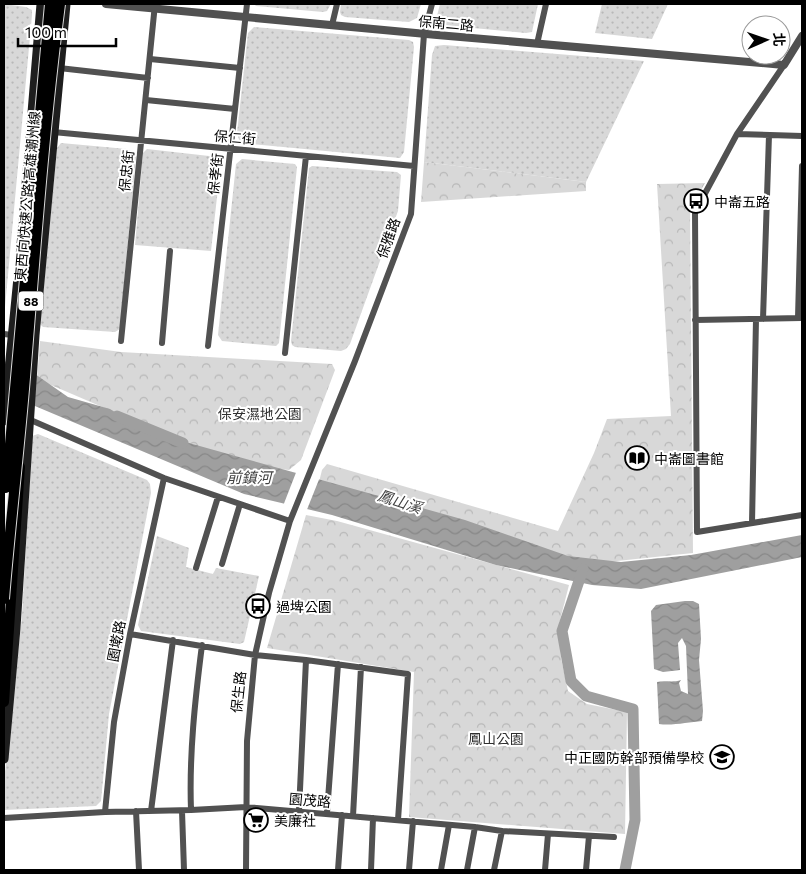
<svg xmlns="http://www.w3.org/2000/svg" width="806" height="874" font-family="Commissioner,'Noto Sans TC',sans-serif">
	<style>
		.grass { fill: url(#grass-dots) }
		.forest { fill: url(#forest-crowns) }
		.water { fill: url(#water-waves) }
		.pier { fill: #fff }
		.lines { fill: none; stroke-linecap: round; stroke-linejoin: round }
		.river { stroke: #9f9f9f; stroke-width: 11 }
		.trunk-casing { stroke: #dbdbdb; stroke-width: 12 }
		.minor { stroke: #515151; stroke-width: 6 }
		.tertiary { stroke: #515151; stroke-width: 8 }
		.secondary { stroke: #1e1e1e; stroke-width: 9 }
		.trunk { stroke: #000; stroke-width: 10 }
		.trunk-bridge-casing { stroke: #dbdbdb; stroke-width: 12; stroke-linecap: butt }
		.trunk-bridge { stroke: #000; stroke-width: 10 }
		.labels { text-anchor: middle; dominant-baseline: central; stroke-width: 4; stroke-linejoin: round; paint-order: stroke }
		.shield { fill: #fff; stroke: #4c4c4c; stroke-width: 1 }
		.shield-label { font-size: 12px; font-weight: bold; fill: #000 }
		.street-label { font-size: 14px; fill: #000; stroke: #fff }
		.poi-label { font-size: 14px; fill: #000; stroke: #fff; text-anchor: start }
		.park-label { font-size: 14px; fill: #2f2f2f; stroke: #fff }
		.water-label { font-size: 15px; font-style: italic; fill: #404040; stroke: #fff }
	</style>
	<defs>
		<pattern id="grass-dots" width="8" height="8" patternUnits="userSpaceOnUse" patternTransform="scale(1.25)"><rect width="8" height="8" fill="#d8d8d8"/><path d="M2 2h.1M6 6h.1" fill="none" stroke="#b8b8b8" stroke-width="1.8" stroke-linecap="round"/></pattern>
		<pattern id="forest-crowns" width="20" height="18" patternUnits="userSpaceOnUse" patternTransform="scale(1.25)"><rect width="20" height="18" fill="#d8d8d8"/><path d="M2 6a3 3 0 1 1 6 0M12 15a3 3 0 1 1 6 0" fill="none" stroke="#b8b8b8"/></pattern>
		<pattern id="water-waves" width="16" height="10" patternUnits="userSpaceOnUse" patternTransform="scale(1.25)"><rect width="16" height="10" fill="#9f9f9f"/><path d="M0 5q4-4 8 0t8 0" fill="none" stroke="#878787"/></pattern>
	</defs>
	<rect width="100%" height="100%" fill="#fff"/>
	<path class="grass" d="M4,4L26,7L32,10V15L4,318Z
		M254,4H331L327,11L323,12L256,6Z
		M341,4H421L417,18L409,22L345,17L341,15L340,12Z
		M440,4H538L532,32L526,33L442,25L436,20Z
		M602,4H668L652,39L595,33Z
		M254,27L409,40L413,42L414,47L404,152L400,158L240,143L237,133L248,33Z
		M444,45L644,61L586,182L424,162L432,55L435,46Z
		M61,143L127,149L132,151L136,156L120,329L115,332L43,327L40,324L57,148Z
		M147,149L218,157L221,161L211,251L135,245L143,153Z
		M242,159L295,164L297,167L279,343L276,346L222,341L218,335L236,164Z
		M312,166L397,172L401,175L398,211L350,344L346,349L341,351L295,347L292,345L291,341L309,168Z
		M38,434L147,480L150,484L151,493L109,714L101,801L96,806L4,810V781L22,616L32,436Z
		M157,536L189,548L186,567L213,574L216,568L259,576L244,642L240,644L141,631L138,625Z"/>
	<path class="forest" d="M424,162L586,182V191L421,202Z
		M705,183L690,209L693,553L598,563L480,535L319,482L322,470L327,464L558,531L594,453L607,419L671,416L657,184Z
		M40,341L121,352L332,364L335,370L301,460L289,470L235,464L37,379Z
		M306,515L337,521L569,585L559,624L561,658L568,691L587,704L627,712L625,834L409,817L414,672L267,648Z"/>
	<path class="water" d="M4,361L35,374L68,397L110,409L146,431L465,520L568,556L621,562L691,555L802,535V557L641,589L592,585L496,565L332,515L244,494L4,393Z
		M685,601H693L699,604L701,639L699,660L703,711L702,721C689,722 672,726 659,724L657,682C665,680 672,683 681,680L679,683L681,691L688,694L686,646L682,638L678,643L680,670L663,672L654,669L651,611L656,605Z"/>
	<path class="pier" d="M297,470L320,477L306,512L283,506Z"/>
	<g class="lines">
		<path class="river" d="M117,416L183,443
			M583,569L562,631L571,681L586,696L633,709L635,820L625,870"/>
		<g class="trunk-casing">
			<path id="trunk" d="M4,702L20,467"/>
		</g>
		<path class="minor" d="M332,25L337,4
			M537,44L546,4
			M150,59L240,68
			M784,65L737,134L695,212L697,532L802,515
			M59,68L148,78
			M146,100L235,109
			M53,132L414,166
			M737,134L802,136
			M798,318L802,166
			M763,319L769,135
			M695,320L801,318
			M4,334L12,335
			M121,341L155,4
			M162,343L170,251
			M208,346L247,4
			M285,353L306,156
			M26,418L164,478L290,521
			M752,523L756,319
			M222,564L240,504
			M196,568L218,497
			M130,634L255,655L306,660L408,674L398,820
			M191,810C189,755 195,700 202,645
			M136,811L139,870
			M151,811L173,640
			M182,811L184,870
			M299,811L306,660
			M105,812L114,722L130,634L164,478
			M327,813L338,664
			M353,816L361,667
			M4,818L105,812L191,810L246,807L475,827L502,831L614,837
			M246,870L247,741L255,655L269,593L290,521L355,361L411,214L424,34L432,4
			M338,870L342,815
			M371,870L373,818
			M409,870L413,821
			M441,870L449,825
			M467,870L475,827
			M494,870L502,831
			M545,870L548,834
			M586,870L589,836"/>
		<path class="tertiary" d="M106,4L437,35L784,65L802,36"/>
		<path class="secondary" d="M4,421L20,257L41,4
			M4,759L16,628L35,335L66,4"/>
		<use href="#trunk" class="trunk"/>
		<g class="trunk-bridge-casing">
			<path id="trunk-bridge" d="M6,488L50,4
				M4,599C10,525 19,451 25,377C35,253 44,127 60,4"/>
		</g>
		<use href="#trunk-bridge" class="trunk-bridge"/>
	</g>
	<defs>
		<g id="bus-ring" transform="scale(1.25)"><circle r="9.5" fill="#fff" stroke="#000" stroke-width="1.5"/><path d="M-5-6H5V4H4V6H2V4H-2V6H-4V4H-5ZM-3.5-4V0h7V-4ZM-3.5 1.2v1.5H-2V1.2ZM2 1.2v1.5H3.5V1.2Z" fill="#000"/></g>
		<g id="library-ring" transform="scale(1.25)"><circle r="9.5" fill="#fff" stroke="#000" stroke-width="1.5"/><path d="M-6-4Q-3-5.5-.7-3.5V5Q-3 3-6 4ZM6-4Q3-5.5 .7-3.5V5Q3 3 6 4Z" fill="#000"/></g>
		<g id="school-ring" transform="scale(1.25)"><circle r="9.5" fill="#fff" stroke="#000" stroke-width="1.5"/><path d="M0-5L7-2L0 1L-7-2ZM-4 1L0 2.5L4 1V4Q0 6-4 4Z" fill="#000"/></g>
		<g id="supermarket-ring" transform="scale(1.25)"><circle r="9.5" fill="#fff" stroke="#000" stroke-width="1.5"/><path d="M-6-5.5h2.5l.6 2H6L4.5 2H-2.5L-4.4-4H-6ZM-1.5 3.2a1.3 1.3 0 1 0 .1 0ZM3 3.2a1.3 1.3 0 1 0 .1 0Z" fill="#000"/></g>
	</defs>
	<g fill-rule="evenodd">
		<use href="#bus-ring" x="696" y="201"/>
		<use href="#library-ring" x="637" y="458"/>
		<use href="#bus-ring" x="258" y="606"/>
		<use href="#school-ring" x="722" y="757"/>
		<use href="#supermarket-ring" x="256" y="820"/>
	</g>
	<g class="labels">
		<rect class="shield" x="18.5" y="291.5" width="25" height="19" rx="4"/>
		<g class="shield-label">
			<text x="31" y="301">88</text>
		</g>
		<g class="street-label">
			<text transform="translate(446 23) rotate(5)">保南二路</text>
			<text transform="translate(235 137) rotate(5)">保仁街</text>
			<text transform="translate(126 171) rotate(-84)">保忠街</text>
			<text transform="translate(215 174) rotate(-83)">保孝街</text>
			<text transform="translate(27 196) rotate(-85)">東西向快速公路 高雄潮州線</text>
			<text transform="translate(388 238) rotate(-70)">保雅路</text>
			<text transform="translate(116 641) rotate(-79)">園墘路</text>
			<text transform="translate(238 692) rotate(-84)">保生路</text>
			<text transform="translate(310 800) rotate(5)">園茂路</text>
		</g>
		<g class="poi-label">
			<text x="714" y="201">中崙五路</text>
			<text x="654" y="458">中崙圖書館</text>
			<text x="276" y="606">過埤公園</text>
			<text x="704" y="757" text-anchor="end">中正國防幹部預備學校</text>
			<text x="274" y="820">美廉社</text>
		</g>
		<g class="park-label">
			<text x="260" y="413">保安濕地公園</text>
			<text x="496" y="738">鳳山公園</text>
		</g>
		<g class="water-label">
			<text x="249" y="477">前鎮河</text>
			<text transform="translate(400 501) rotate(18)">鳳山溪</text>
		</g>
	</g>
	<rect width="806" height="874" fill="none" stroke="#000000" stroke-width="10"/>
	<g transform="translate(766 40) rotate(88)"><circle r="24" fill="#ffffff" stroke="#999999"/>
	<path d="M0-4L9 19L0 12L-9 19Z" fill="#000000"/>
	<text y="-8" font-size="14" font-weight="bold" text-anchor="middle" fill="#000000">北</text>
	</g>
	<path d="M18 38v8h98v-8" fill="none" stroke="#000000" stroke-width="2.5"/>
	<text x="25" y="38" font-size="15" fill="#000000" stroke="#ffffff" stroke-width="4" paint-order="stroke">100 m</text>
</svg>
